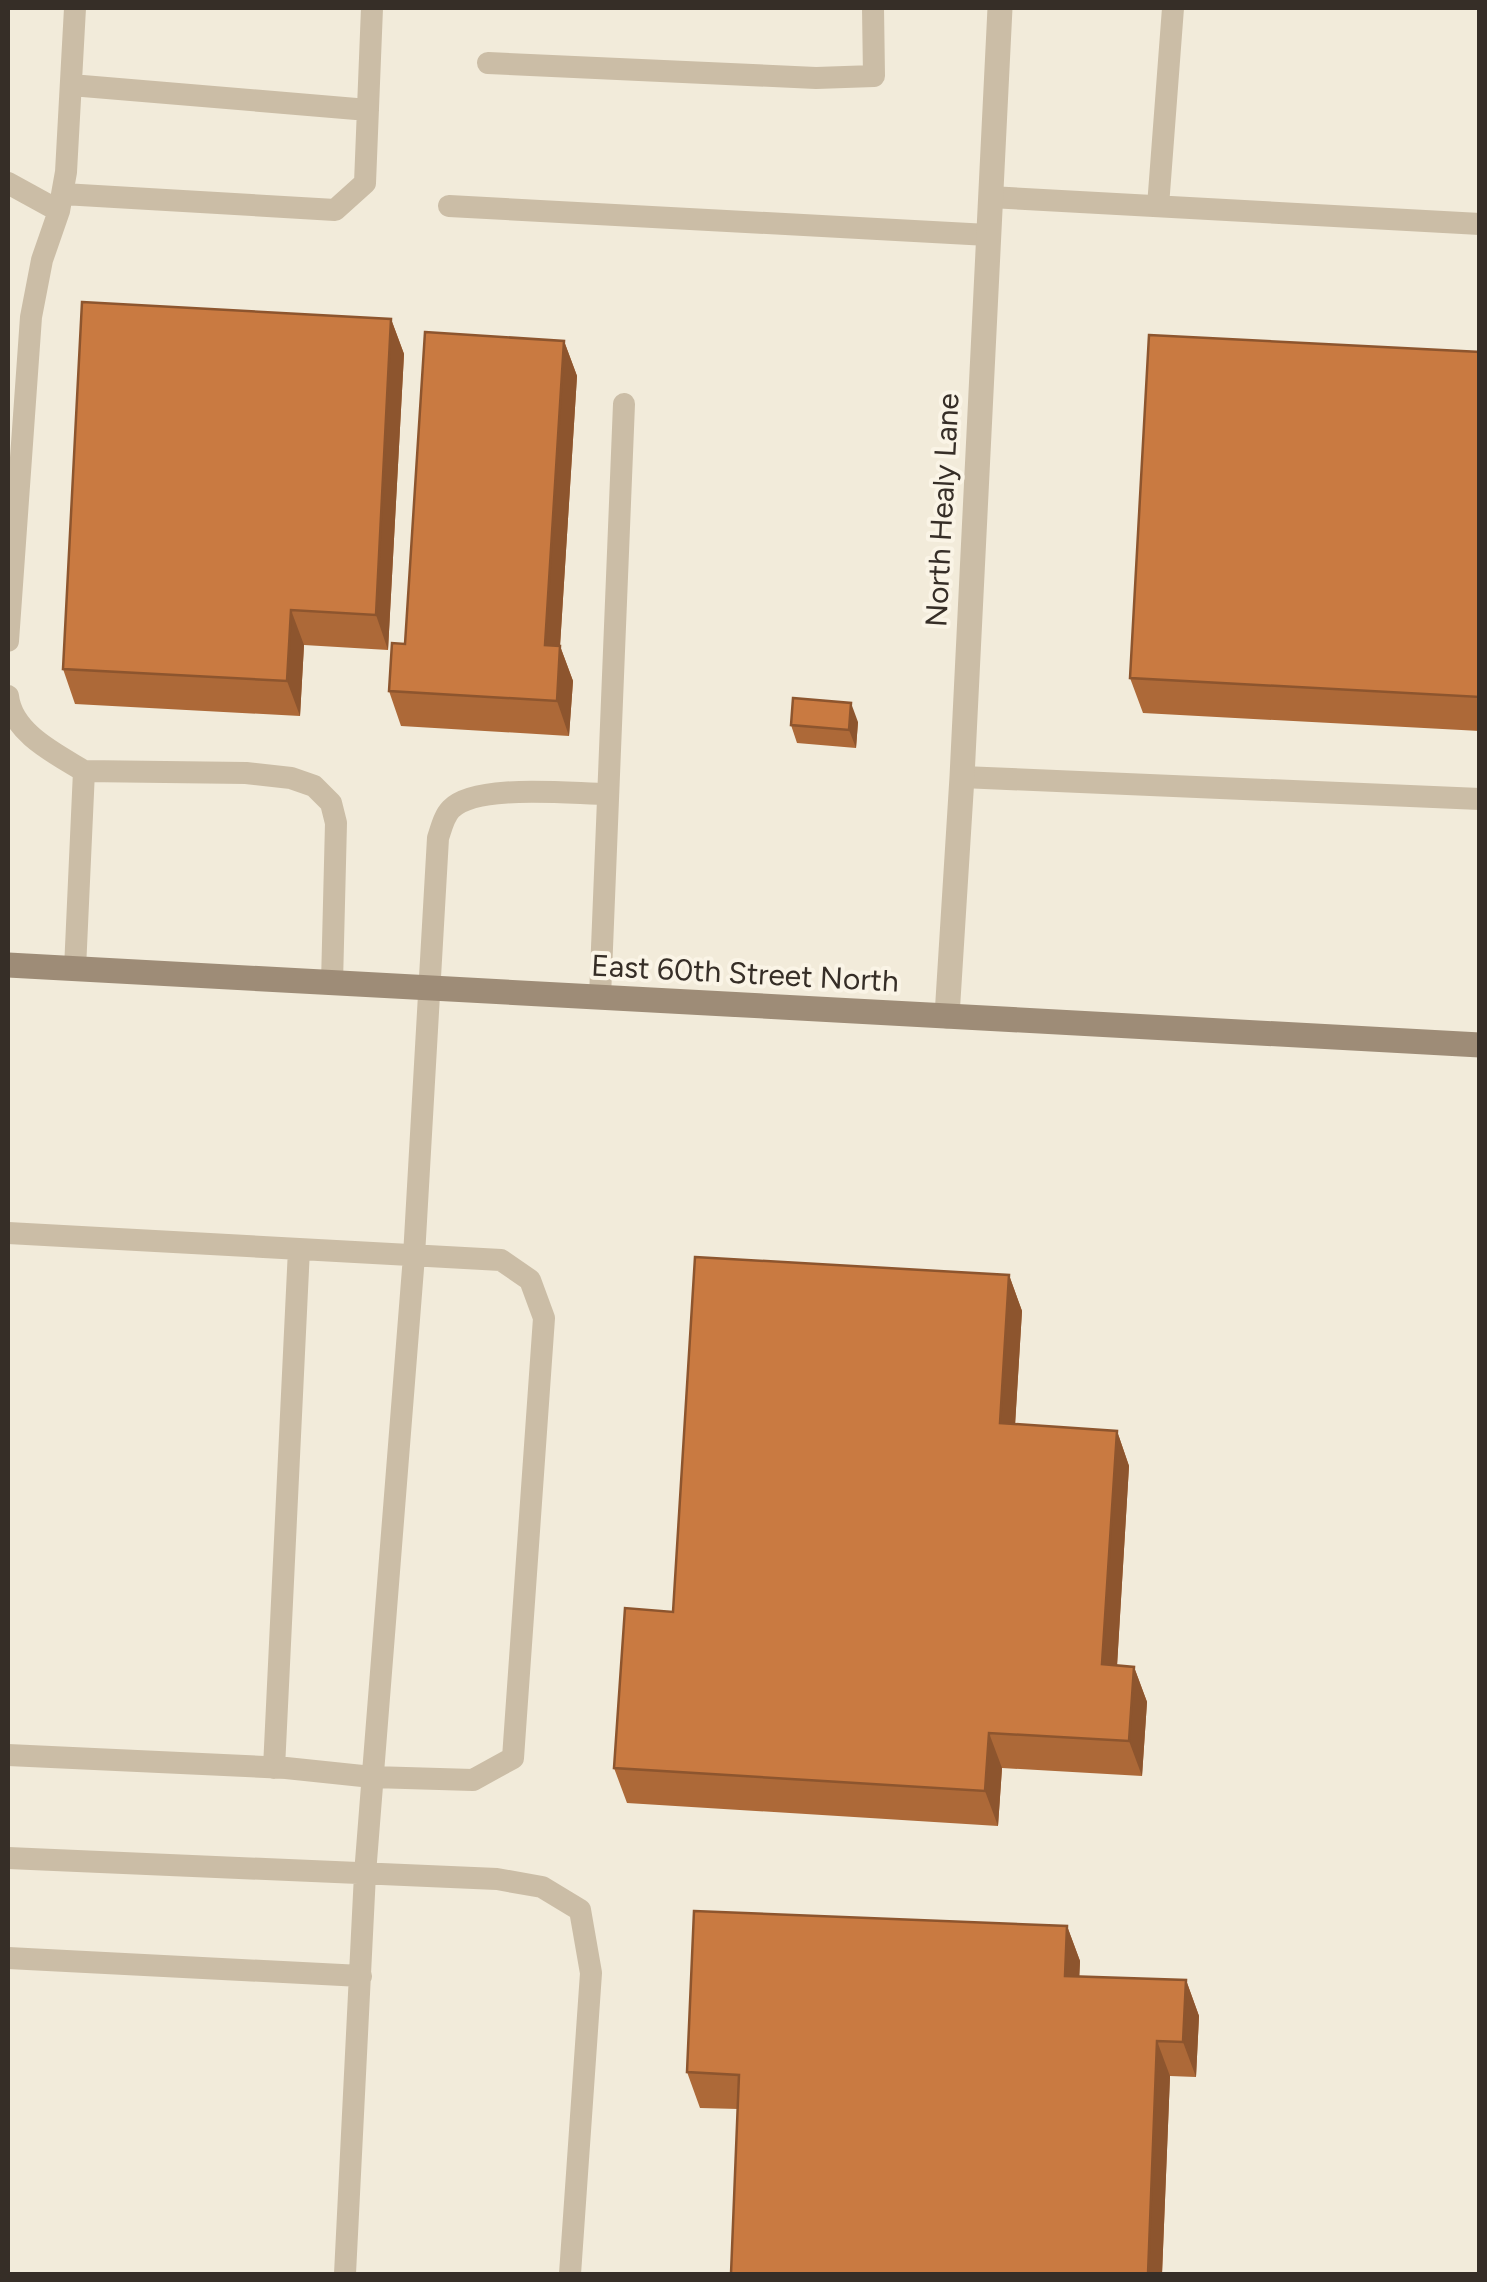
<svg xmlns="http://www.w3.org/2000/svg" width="1487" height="2282" font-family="Figtree,sans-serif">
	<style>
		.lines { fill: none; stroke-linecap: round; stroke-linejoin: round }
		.service { stroke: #cbbda6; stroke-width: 22 }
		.minor { stroke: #cbbda6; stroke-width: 25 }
		.secondary { stroke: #9e8c77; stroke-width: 25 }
		.wall { fill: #ad6938 }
		.shaded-wall { fill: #8d552e }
		.building { fill: #c97a41; stroke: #8d552e; stroke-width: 2.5 }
		.labels { text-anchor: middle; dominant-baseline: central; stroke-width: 8; stroke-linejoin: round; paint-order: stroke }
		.street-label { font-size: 30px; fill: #362e27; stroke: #faf4e6 }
	</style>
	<rect width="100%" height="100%" fill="#f2ebda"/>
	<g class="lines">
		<path class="service" d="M488,63L816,78L874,76L873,8
			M71,85L368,110
			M8,183L59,211
			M63,194L335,210L365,183L372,8
			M990,197L1480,224
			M449,206L988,235
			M1158,206L1173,8
			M8,641L31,317L42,260L59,211L66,172L75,8
			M8,696C12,733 56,754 84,771
			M962,777L1480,799
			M75,969L84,771L246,773L291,778L314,786L331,803L336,823L332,983
			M600,997L624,404
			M8,1233L501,1260L530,1280L544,1318L513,1758L473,1780L372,1777L286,1768L8,1755
			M274,1768L299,1249
			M8,1858L497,1879L542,1887L580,1910L591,1973L570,2274
			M8,1958L361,1976
			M345,2274L365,1874L414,1256L438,838C441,829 444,816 451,809C476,783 572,794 608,794"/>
		<path class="minor" d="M947,1016L962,777L1000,8"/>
		<path class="secondary" d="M8,965L1480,1045"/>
	</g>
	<path class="wall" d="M391,319L404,354L388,650L304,645L300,716L75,704L63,669Z
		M564,341L577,376L560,646L573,681L569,736L401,726L389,691Z
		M1480,352V731L1143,713L1130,678Z
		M858,722L856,748L797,743L791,725Z
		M1009,1275L1022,1311L1015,1424L1117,1431L1129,1466L1117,1665L1134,1667L1147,1702L1142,1776L1002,1768L998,1826L627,1803L614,1768L673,1612Z
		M1067,1926L1080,1961L1079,1977L1186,1980L1199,2016L1196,2077L1170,2076L1162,2274H731L738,2109L700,2108L687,2072Z"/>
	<path class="shaded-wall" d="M391,319L404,354L388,650L376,615Z
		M564,341L577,376L560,646L573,681L569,736L557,701L545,645Z
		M291,610L304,645L300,716L287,681Z
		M851,703L858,722L856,748L849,730Z
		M1009,1275L1022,1311L1013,1459L1000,1423Z
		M1117,1431L1129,1466L1115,1700L1102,1664Z
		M1134,1667L1147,1702L1142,1776L1129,1741Z
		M989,1733L1002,1768L998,1826L985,1791Z
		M1067,1926L1080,1961L1078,2011L1065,1976Z
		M1186,1980L1199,2016L1196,2077L1183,2042Z
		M1157,2041L1170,2076L1162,2274H1148Z"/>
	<path class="building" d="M82,302L391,319L376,615L291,610L287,681L63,669Z
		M425,332L564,341L545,645L560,646L557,701L389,691L392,643L405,644Z
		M1149,335L1480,352V697L1130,678Z
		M793,698L851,703L849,730L791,725Z
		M695,1257L1009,1275L1000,1423L1117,1431L1102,1664L1134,1667L1129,1741L989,1733L985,1791L614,1768L625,1608L673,1612Z
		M694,1911L1067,1926L1065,1976L1186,1980L1183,2042L1157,2041L1148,2274H731L739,2075L687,2072Z"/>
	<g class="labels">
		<g class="street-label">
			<text transform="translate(942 510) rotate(-87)">North Healy Lane</text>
			<text transform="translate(745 973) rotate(3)">East 60th Street North</text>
		</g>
	</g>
	<rect width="1487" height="2282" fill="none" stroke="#362e27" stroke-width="20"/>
</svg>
